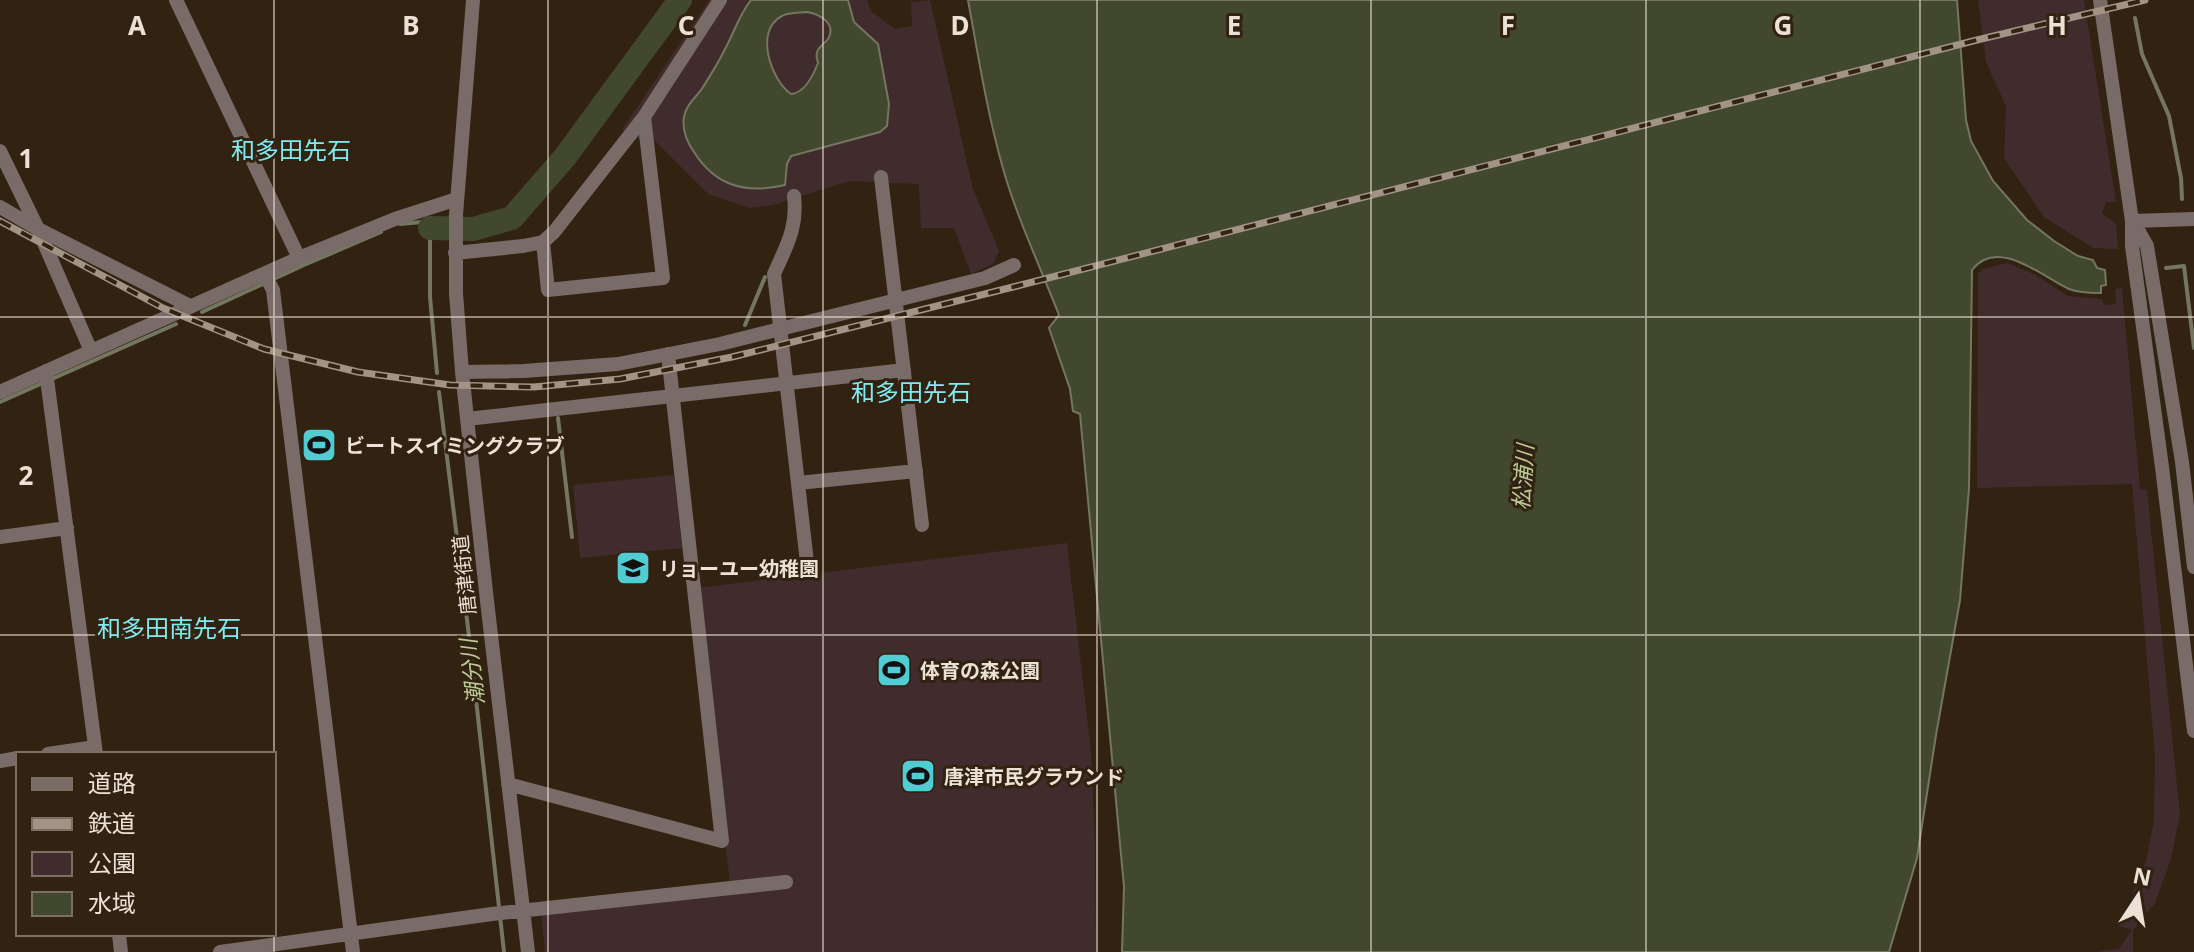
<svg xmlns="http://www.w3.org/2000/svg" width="2194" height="952" font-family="'Noto Sans','Noto Sans JP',sans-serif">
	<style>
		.green { fill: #412c2d }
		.water { fill: #41482e; stroke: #747660; stroke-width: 2; fill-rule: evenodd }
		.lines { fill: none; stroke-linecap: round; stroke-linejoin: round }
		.stream { stroke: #747660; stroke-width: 4 }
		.river { stroke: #41482e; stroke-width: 24 }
		.minor { stroke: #796c68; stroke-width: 14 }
		.rail-casing { stroke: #a19486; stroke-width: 7 }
		.rail { stroke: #322211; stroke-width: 4; stroke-dasharray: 12; stroke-linecap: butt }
		.grid { fill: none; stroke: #ece1d6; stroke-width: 2; stroke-opacity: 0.55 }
		.labels { text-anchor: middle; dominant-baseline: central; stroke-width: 6; stroke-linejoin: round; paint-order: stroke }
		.poi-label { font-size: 20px; font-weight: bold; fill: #ece1d6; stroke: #322211; text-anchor: start }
		.street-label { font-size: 20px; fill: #ece1d6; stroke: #322211 }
		.water-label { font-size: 22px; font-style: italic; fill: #bccb96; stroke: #322211 }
		.quarter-label { font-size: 24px; fill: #80ecf1; stroke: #322211 }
		.grid-label { font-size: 26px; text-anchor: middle; font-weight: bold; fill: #ece1d6; stroke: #322211; stroke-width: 6; stroke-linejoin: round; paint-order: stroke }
	</style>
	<rect width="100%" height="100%" fill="#322211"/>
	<path class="green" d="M709,0H867L871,11L895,29L912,26L911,2L930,0L973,189L999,251L993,264L971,274L954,228H921L919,184L849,181L773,205L749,208L708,194L654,140L639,139L622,130Z
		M1978,0H2084L2116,202H2106L2102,213L2116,224L2118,249L2093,248L2044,217L2004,158L2006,106L1986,62Z
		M2007,263L2034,274L2068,296L2102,299L2104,305L2116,304L2115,289L2122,288L2140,489L2147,490L2180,815L2171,859L2155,903L2133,930V952H2096L2119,949L2132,930L2119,926L2146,861L2154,820L2155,755L2132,484L1977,488L1978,274L1983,269Z
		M674,475L682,548L580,558L573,485Z
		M1067,543L1091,752L1095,845L1096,952H545L540,902L730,883L696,588Z"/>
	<path class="water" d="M751,0H848L854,22L878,44L889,104L887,126L880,132L791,156L787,164L785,185C747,194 716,187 694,152C687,142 682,129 684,117C686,104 697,97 703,87C711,74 719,62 725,49C735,31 738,17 751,0ZM807,12C820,14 837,24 828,39C825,43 820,46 818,50C815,55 817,58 818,63C813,76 805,93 791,94C772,81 753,31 782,16C789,12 799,13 807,12Z
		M968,0H1957L1966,120L1971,141L1993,181L2027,220L2054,241L2078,256L2093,260L2097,268L2105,270L2106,285L2101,286V293C2091,293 2079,293 2069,289C2044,278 1998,236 1972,270L1969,488L1960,600L1936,735L1917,858L1889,952H1122L1124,887L1080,414L1073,411L1070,389L1049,328L1059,315C1040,266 1016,216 1002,165C987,111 978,55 968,0Z"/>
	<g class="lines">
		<path class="stream" d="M2135,18L2142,54L2169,116L2181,178L2182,199
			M400,224L422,222L430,228V297L437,373
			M2166,268L2184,266L2194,348
			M202,312L304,265L381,232
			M745,325L765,277
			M439,392L469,636L504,952
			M0,402L176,324
			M558,418L572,537"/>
		<path class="river" d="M430,228L473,229L512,218L565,157L680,0"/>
		<path class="minor" d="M176,0L299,258
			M473,0L456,215V293L462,372L487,601L528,952
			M2100,0L2132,221V246L2162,467L2194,731
			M0,151L38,229L91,351
			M881,177L922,525
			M794,196C798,227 786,247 774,274L808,571
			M0,207L38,229L190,306
			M2132,221L2194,219
			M2133,221L2147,246L2182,462L2194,567
			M543,242L548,290L663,278L644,117
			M455,253L523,246L543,242L554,232L644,117L720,0
			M265,275L273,290L353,952
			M46,371L96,754
			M462,372L524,371L618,364L720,344L985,278L1014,265
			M0,392L299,258L395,219L457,199
			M467,419L904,370
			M798,483L916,471
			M0,537L67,528
			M48,754L95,747
			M0,761L18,758
			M508,784L722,841L668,354
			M119,934L121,952
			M220,952L492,914L786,882"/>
		<g class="rail-casing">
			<path id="rail" d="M0,221L163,308L264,349L358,372L450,385L534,387L620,379L732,357L1017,286L1977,40L2145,0"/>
		</g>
		<use href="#rail" class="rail"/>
	</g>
	<path class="grid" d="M274,0V952M548,0V952M823,0V952M1097,0V952M1371,0V952M1646,0V952M1920,0V952M0,317H2194M0,635H2194"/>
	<defs>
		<g id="stadium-square" transform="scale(1.8)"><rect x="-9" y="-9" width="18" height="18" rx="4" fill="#51ccd2" stroke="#322211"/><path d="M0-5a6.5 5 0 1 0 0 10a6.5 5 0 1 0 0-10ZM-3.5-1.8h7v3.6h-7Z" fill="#111"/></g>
		<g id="school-square" transform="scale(1.8)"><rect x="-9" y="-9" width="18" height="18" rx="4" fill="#51ccd2" stroke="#322211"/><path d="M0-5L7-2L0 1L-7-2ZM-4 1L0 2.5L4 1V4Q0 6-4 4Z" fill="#111"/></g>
	</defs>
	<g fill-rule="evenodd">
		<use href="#stadium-square" x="319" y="445"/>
		<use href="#school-square" x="633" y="568"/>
		<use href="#stadium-square" x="894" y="670"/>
		<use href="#stadium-square" x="918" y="776"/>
	</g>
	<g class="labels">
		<g class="poi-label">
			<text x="345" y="445">ビートスイミングクラブ</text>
			<text x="659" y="568">リョーユー幼稚園</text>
			<text x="920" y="670">体育の森公園</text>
			<text x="944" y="776">唐津市民グラウンド</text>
		</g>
		<g class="street-label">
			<text transform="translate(464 575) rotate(-96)">唐津街道</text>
		</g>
		<g class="water-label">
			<text transform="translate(1522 477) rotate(-86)">松浦川</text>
			<text transform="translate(471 672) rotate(-97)">潮分川</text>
		</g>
		<g class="quarter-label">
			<text x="291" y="149">和多田先石</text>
			<text x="911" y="391">和多田先石</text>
			<text x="169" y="627">和多田南先石</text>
		</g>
	</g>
	<g class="grid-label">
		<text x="137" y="35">A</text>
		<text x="411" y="35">B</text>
		<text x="686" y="35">C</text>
		<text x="960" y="35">D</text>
		<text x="1234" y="35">E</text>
		<text x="1508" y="35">F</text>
		<text x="1783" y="35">G</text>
		<text x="2057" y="35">H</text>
		<text x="26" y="168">1</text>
		<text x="26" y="485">2</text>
	</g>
	<rect x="16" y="752" width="260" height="184" fill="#322211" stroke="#7c6e60" stroke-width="2"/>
	<rect x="32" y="778" width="40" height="12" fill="#796c68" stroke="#7c6e60" stroke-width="2"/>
	<text x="88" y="792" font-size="24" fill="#ece1d6">道路</text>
	<rect x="32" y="818" width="40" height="12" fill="#a19486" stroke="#7c6e60" stroke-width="2"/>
	<text x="88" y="832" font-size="24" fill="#ece1d6">鉄道</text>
	<rect x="32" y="852" width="40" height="24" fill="#412c2d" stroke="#7c6e60" stroke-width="2"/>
	<text x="88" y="872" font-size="24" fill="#ece1d6">公園</text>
	<rect x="32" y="892" width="40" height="24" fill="#41482e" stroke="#7c6e60" stroke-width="2"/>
	<text x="88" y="912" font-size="24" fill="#ece1d6">水域</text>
	<g transform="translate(2138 896) rotate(12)" stroke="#322211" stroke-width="6" paint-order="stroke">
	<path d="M0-6L14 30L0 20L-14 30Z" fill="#ece1d6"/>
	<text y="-12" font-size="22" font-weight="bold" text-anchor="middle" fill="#ece1d6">N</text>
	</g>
</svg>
